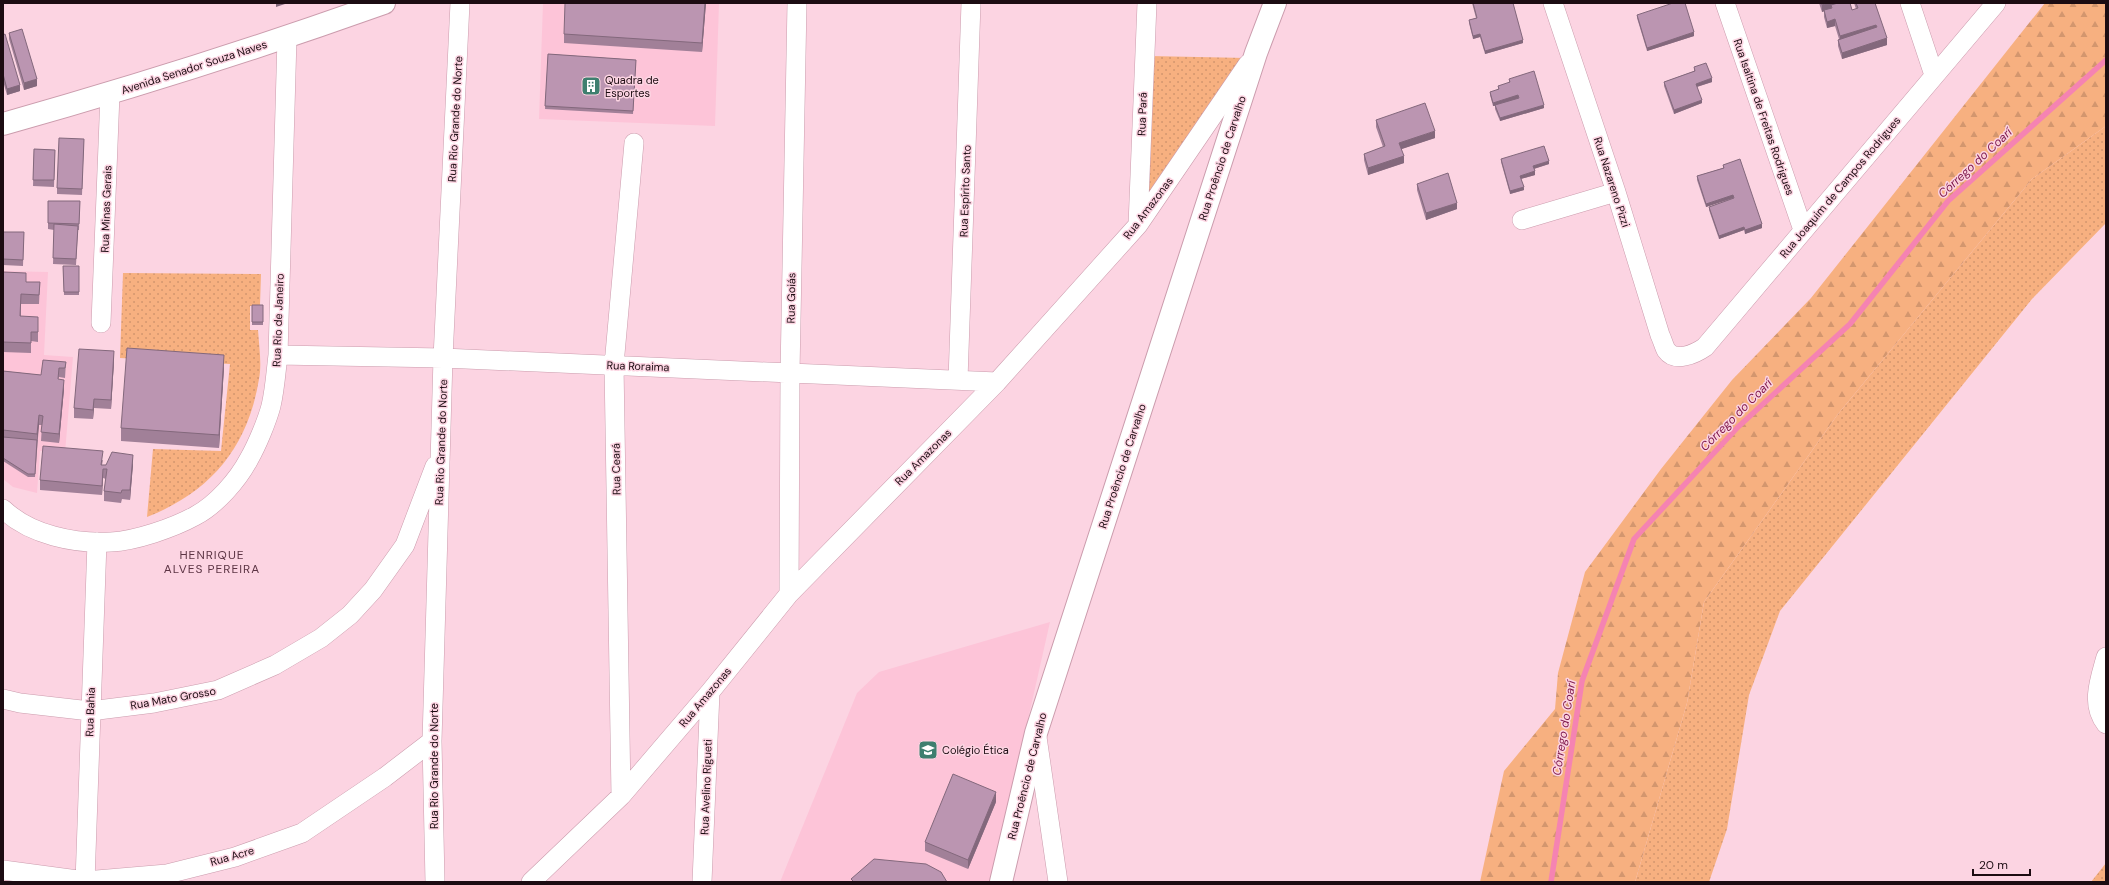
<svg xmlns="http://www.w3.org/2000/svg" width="2109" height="885" font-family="'DM Sans',sans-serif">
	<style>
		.built { fill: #fdc4d8 }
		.grass { fill: url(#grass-dots) }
		.forest { fill: url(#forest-firs) }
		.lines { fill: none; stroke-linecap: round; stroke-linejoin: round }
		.stream { stroke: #f583b2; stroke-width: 5.5 }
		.street-casing { stroke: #cb9cad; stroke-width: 20 }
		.secondary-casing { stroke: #cb9cad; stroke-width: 24 }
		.street { stroke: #fff; stroke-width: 19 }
		.secondary { stroke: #fff; stroke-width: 22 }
		.wall { fill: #a18098 }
		.shaded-wall { fill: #83687c }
		.building { fill: #bb95b1; stroke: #83687c }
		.labels { text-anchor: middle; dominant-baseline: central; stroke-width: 3; stroke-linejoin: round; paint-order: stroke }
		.street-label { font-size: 11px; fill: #1c0c12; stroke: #fcd4e2 }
		.poi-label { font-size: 11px; fill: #1c0c12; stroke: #fcd4e2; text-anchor: start }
		.water-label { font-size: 12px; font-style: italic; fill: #7e184b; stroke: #fcd4e2 }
		.neighbourhood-label { font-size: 12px; letter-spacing: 1px; fill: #5c3444; stroke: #fcd4e2 }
	</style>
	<defs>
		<pattern id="grass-dots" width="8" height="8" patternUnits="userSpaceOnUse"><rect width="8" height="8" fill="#f7b080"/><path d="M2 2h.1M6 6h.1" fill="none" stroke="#d3966e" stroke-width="1.8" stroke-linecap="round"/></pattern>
		<pattern id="forest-firs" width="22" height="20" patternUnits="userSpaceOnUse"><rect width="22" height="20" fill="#f7b080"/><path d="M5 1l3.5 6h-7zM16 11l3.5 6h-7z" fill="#d3966e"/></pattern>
	</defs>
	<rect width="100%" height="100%" fill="#fcd4e2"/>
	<path class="built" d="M543,3H719L715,126L539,119Z
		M3,271L48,272L44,355L73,357L65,453L40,451L37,493L13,487L3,479Z
		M1050,622L1024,737L995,882H780L857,693L879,672Z"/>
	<path class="grass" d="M1150,56L1246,58L1147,195Z
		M2106,126V223L2032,299L1780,611L1749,695L1727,829L1709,882H1635L1687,703L1704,602L1838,414L2032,179Z
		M123,273L261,274L260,305L250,306V330H258C259,346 262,364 259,379C248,447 211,492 147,517L153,449L221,451L230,364L120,358Z
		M2106,863V882H2091Z"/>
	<path class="forest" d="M2045,3H2106V126L2032,179L1838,414L1704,602L1687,703L1635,882H1480L1504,771L1555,709L1558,673L1585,572L1661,469L1732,380L1811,298Z"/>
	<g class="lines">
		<path class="stream" d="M1551,882L1582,681L1634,539L1738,427L1850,324L1948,201L2106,60"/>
		<g class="street-casing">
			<path id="street" d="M1553,3L1616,192L1660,335C1662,339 1664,346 1666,350C1675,363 1695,354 1705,347L1996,3
				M1725,3L1803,230
				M1910,3L1934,75
				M1522,220L1616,192
				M1138,225L1147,3
				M101,323L110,94
				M278,355L443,358L997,382
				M958,380L971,3
				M3,509C30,535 75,544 111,542C135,541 173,528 195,516C216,505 238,480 249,459C257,445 267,421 271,406C275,389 276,371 278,355L287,38
				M789,594L790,373L797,3
				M2106,657C2100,679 2090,704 2106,724
				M3,699L20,703L90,711L154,703L218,690L275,665L321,638L350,615L373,590L405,545L435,466
				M1037,737L1058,882
				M621,796L614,365L634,143
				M3,870L85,881L167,874L235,857L302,833L385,777L432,741
				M85,882L97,542
				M435,882L432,741L443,358L460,3
				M531,882L621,796L710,692L789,594L997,382L1138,225L1248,64
				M702,882L710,692"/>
		</g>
		<g class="secondary-casing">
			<path id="secondary" d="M3,124C131,88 258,48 384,3
				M1001,882L1036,733L1256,53L1275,3"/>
		</g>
		<use href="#street" class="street"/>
		<use href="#secondary" class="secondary"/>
	</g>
	<path class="wall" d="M706,3L702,52L564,43V34Z
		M1472,3H1513L1523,43L1485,54L1480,37L1473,39L1469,23V20L1476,18Z
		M1819,3H1850L1852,10L1856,9L1854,3H1875L1887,45L1842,59L1838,46V40L1839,39L1835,26L1827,28L1824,17V11L1822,12Z
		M1637,15L1694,36L1647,51L1637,18Z
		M9,33L37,86L24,90L9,39Z
		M3,35L20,91L7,95L3,81Z
		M548,54L636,60L633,114L545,109Z
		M1694,67L1712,82L1697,87L1702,103L1674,114L1664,86V82L1694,71Z
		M1509,79L1544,108L1500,121L1495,109V106H1493L1490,95V92L1498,90V86L1509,83Z
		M1376,120L1435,138L1401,149L1404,163L1368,175L1364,160V154L1383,147L1376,127Z
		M84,139L82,195L57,194V188Z
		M34,149L55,150L54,187L33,186Z
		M1501,159L1549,164L1534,169L1535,175L1521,179L1524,190L1510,194L1501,162Z
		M1723,165L1762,228L1745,234L1744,230L1719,239L1709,210V207L1733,198L1706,207L1697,180V176L1723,168Z
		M1417,184L1457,209L1426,220L1417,190Z
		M48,201H80L79,230H78L76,265L53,264L54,230L48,229Z
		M3,232H24L23,266L3,265Z
		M63,266H79V295H64Z
		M3,272L26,282H40L39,304H21V317H38V342L31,341V353L3,352Z
		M252,305H263V325H252Z
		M114,361L111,409L94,408L93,419L74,418V408Z
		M66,362L65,378L59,377L58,379L64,389L59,443L41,441L42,425H39L35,477H28L3,461V371L41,375Z
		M224,367L219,448L121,441V428Z
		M103,460L102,465L133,464L130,500L122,499L121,503L104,501V491L106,479L103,478L102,495L40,490V480Z
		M996,802L968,869L925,851V842Z"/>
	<path class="shaded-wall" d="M276,3H288L276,7Z
		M705,3H706L702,52V43Z
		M1828,3H1847L1831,5V9L1822,12V5Z
		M1835,19V26L1827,28V22Z
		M1876,25V32L1840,43V36Z
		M1694,32V36L1647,51V48Z
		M1480,34V37L1473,39V36Z
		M1887,38V45L1842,59V53Z
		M1523,40V43L1485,54V51Z
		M1712,78V82L1696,87V84Z
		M37,79V86L24,90V83Z
		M20,85V91L7,95V89Z
		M1518,95V99L1493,106V103Z
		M1702,100V103L1674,114V110Z
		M1544,105V108L1500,121V118Z
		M1435,131V138L1399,150V143Z
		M1404,156V163L1368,175V168Z
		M1549,161V164L1533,169V166Z
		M1535,171V175L1520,179V176Z
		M1524,187V190L1510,194V191Z
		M1733,195V198L1706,207V204Z
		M1457,203V209L1426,220V213Z
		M1762,224V228L1745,234V230Z
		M1744,227V230L1719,239V236Z
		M114,351V361L111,409V400Z
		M224,355V367L219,448V435Z
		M64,380V389L59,443V434Z
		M94,399V408L93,419V410Z
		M39,415V425L37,443V434Z
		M133,455V464L130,500V490Z
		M103,469V478L102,495V486Z
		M996,792V802L968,869V860Z"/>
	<path class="building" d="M565,3H705L702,43L564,34Z
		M1473,3H1513L1523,40L1485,51L1480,34L1473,36L1469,20L1477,18Z
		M1673,3H1685L1694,32L1647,48L1637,15Z
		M1822,3H1828L1822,5Z
		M1838,3H1850L1852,10L1858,8L1856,3H1875L1887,38L1842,53L1838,40L1877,27L1876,25L1840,36L1835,19L1827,22L1824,10L1832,8L1831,5Z
		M22,29L37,79L24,83L9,33Z
		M5,34L20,85L7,89L3,74V35Z
		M548,54L636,60L633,111L545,106Z
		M1706,63L1712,78L1696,84L1702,100L1674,110L1664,82L1695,71L1694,67Z
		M1534,71L1544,105L1500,118L1495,105L1519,98L1518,95L1493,103L1490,92L1499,89L1498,86L1510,82L1509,79Z
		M1425,103L1435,131L1399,143L1404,156L1368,168L1364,154L1385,146L1376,120Z
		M59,138L84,139L82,189L57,188Z
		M1544,146L1549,161L1533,166L1535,171L1520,176L1524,187L1510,191L1501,159Z
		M34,149L55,150L54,180H33Z
		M1740,159L1762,224L1745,230L1744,227L1719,236L1709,207L1734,198L1733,195L1706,204L1697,176L1724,168L1723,165Z
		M1448,173L1457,203L1426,213L1417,184Z
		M48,201H80L79,224L48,223Z
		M54,224L78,226L76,259L53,258Z
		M3,232H24L23,260L3,259Z
		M63,266H79V292H64Z
		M3,272L26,273V282H40L39,295L21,294L20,316L38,317V332H31V343L3,342Z
		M252,305H263V322H252Z
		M127,348L224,355L219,435L121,428Z
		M79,349L114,351L111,400L94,399L93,410L74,408Z
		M43,360L66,362L65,368H59L58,379L64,380L59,434L41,432L43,416L39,415L37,434L3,430V371L41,375Z
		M3,437L37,440L35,474H28L3,458Z
		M43,446L103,451L101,465H106L112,452L133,455L130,490H122L121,493L104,491L107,469H103L102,486L40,480Z
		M953,774L996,792L968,860L925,842Z
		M874,859L926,864L941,872L947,882H854L851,879Z"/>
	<defs>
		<g id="building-square" transform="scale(1)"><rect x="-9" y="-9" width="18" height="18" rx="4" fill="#3e7f6f" stroke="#fcd4e2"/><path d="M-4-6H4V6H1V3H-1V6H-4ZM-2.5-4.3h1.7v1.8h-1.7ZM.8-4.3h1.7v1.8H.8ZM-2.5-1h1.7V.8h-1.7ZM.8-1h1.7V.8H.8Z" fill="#fff"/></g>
		<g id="school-square" transform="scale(1)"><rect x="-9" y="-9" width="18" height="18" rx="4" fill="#3e7f6f" stroke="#fcd4e2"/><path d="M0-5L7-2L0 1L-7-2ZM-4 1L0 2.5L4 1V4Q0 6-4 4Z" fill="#fff"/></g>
	</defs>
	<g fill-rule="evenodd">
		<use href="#building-square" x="591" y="86"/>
		<use href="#school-square" x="928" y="750"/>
	</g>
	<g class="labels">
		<g class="street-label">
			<text transform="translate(194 67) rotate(-18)">Avenida Senador Souza Naves</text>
			<text transform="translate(1142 114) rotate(-88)">Rua Pará</text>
			<text transform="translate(1764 117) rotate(71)">Rua Isaltina de Freitas Rodrigues</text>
			<text transform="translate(455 119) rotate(-87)">Rua Rio Grande do Norte</text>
			<text transform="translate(1222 158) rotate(-72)">Rua Proêncio de Carvalho</text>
			<text transform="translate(1612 182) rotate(72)">Rua Nazareno Pizzi</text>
			<text transform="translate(1840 187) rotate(-50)">Rua Joaquim de Campos Rodrigues</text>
			<text transform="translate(965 191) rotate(-88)">Rua Espírito Santo</text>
			<text transform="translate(1148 208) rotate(-53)">Rua Amazonas</text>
			<text transform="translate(106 209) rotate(-88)">Rua Minas Gerais</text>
			<text transform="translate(791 298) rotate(-89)">Rua Goiás</text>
			<text transform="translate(278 320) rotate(-88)">Rua Rio de Janeiro</text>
			<text transform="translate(638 366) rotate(2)">Rua Roraima</text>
			<text transform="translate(441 442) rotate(-88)">Rua Rio Grande do Norte</text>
			<text transform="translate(923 457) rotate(-45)">Rua Amazonas</text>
			<text transform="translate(1122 466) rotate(-72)">Rua Proêncio de Carvalho</text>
			<text transform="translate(616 469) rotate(-91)">Rua Ceará</text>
			<text transform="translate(705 697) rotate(-50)">Rua Amazonas</text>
			<text transform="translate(173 698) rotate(-10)">Rua Mato Grosso</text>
			<text transform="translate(90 712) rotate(-88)">Rua Bahia</text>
			<text transform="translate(434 766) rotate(-90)">Rua Rio Grande do Norte</text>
			<text transform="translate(1027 776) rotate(-76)">Rua Proêncio de Carvalho</text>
			<text transform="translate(706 787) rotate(-88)">Rua Avelino Rigueti</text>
			<text transform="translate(232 856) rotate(-16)">Rua Acre</text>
		</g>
		<g class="poi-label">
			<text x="605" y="80">Quadra de<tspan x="605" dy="13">Esportes</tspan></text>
			<text x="942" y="750">Colégio Ética</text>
		</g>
		<g class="water-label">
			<text transform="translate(1975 163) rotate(-43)">Córrego do Coarí</text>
			<text transform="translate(1736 415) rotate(-45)">Córrego do Coarí</text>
			<text transform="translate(1564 728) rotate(-81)">Córrego do Coarí</text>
		</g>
		<g class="neighbourhood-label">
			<text x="212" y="555">HENRIQUE<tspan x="212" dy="14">ALVES PEREIRA</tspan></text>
		</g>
	</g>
	<rect width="2109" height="885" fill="none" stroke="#1c0c12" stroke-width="8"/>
	<path d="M1973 869v6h57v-6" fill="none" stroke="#1c0c12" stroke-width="2"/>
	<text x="1979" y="869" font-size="12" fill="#1c0c12" stroke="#fcd4e2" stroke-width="3" paint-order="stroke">20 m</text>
</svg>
